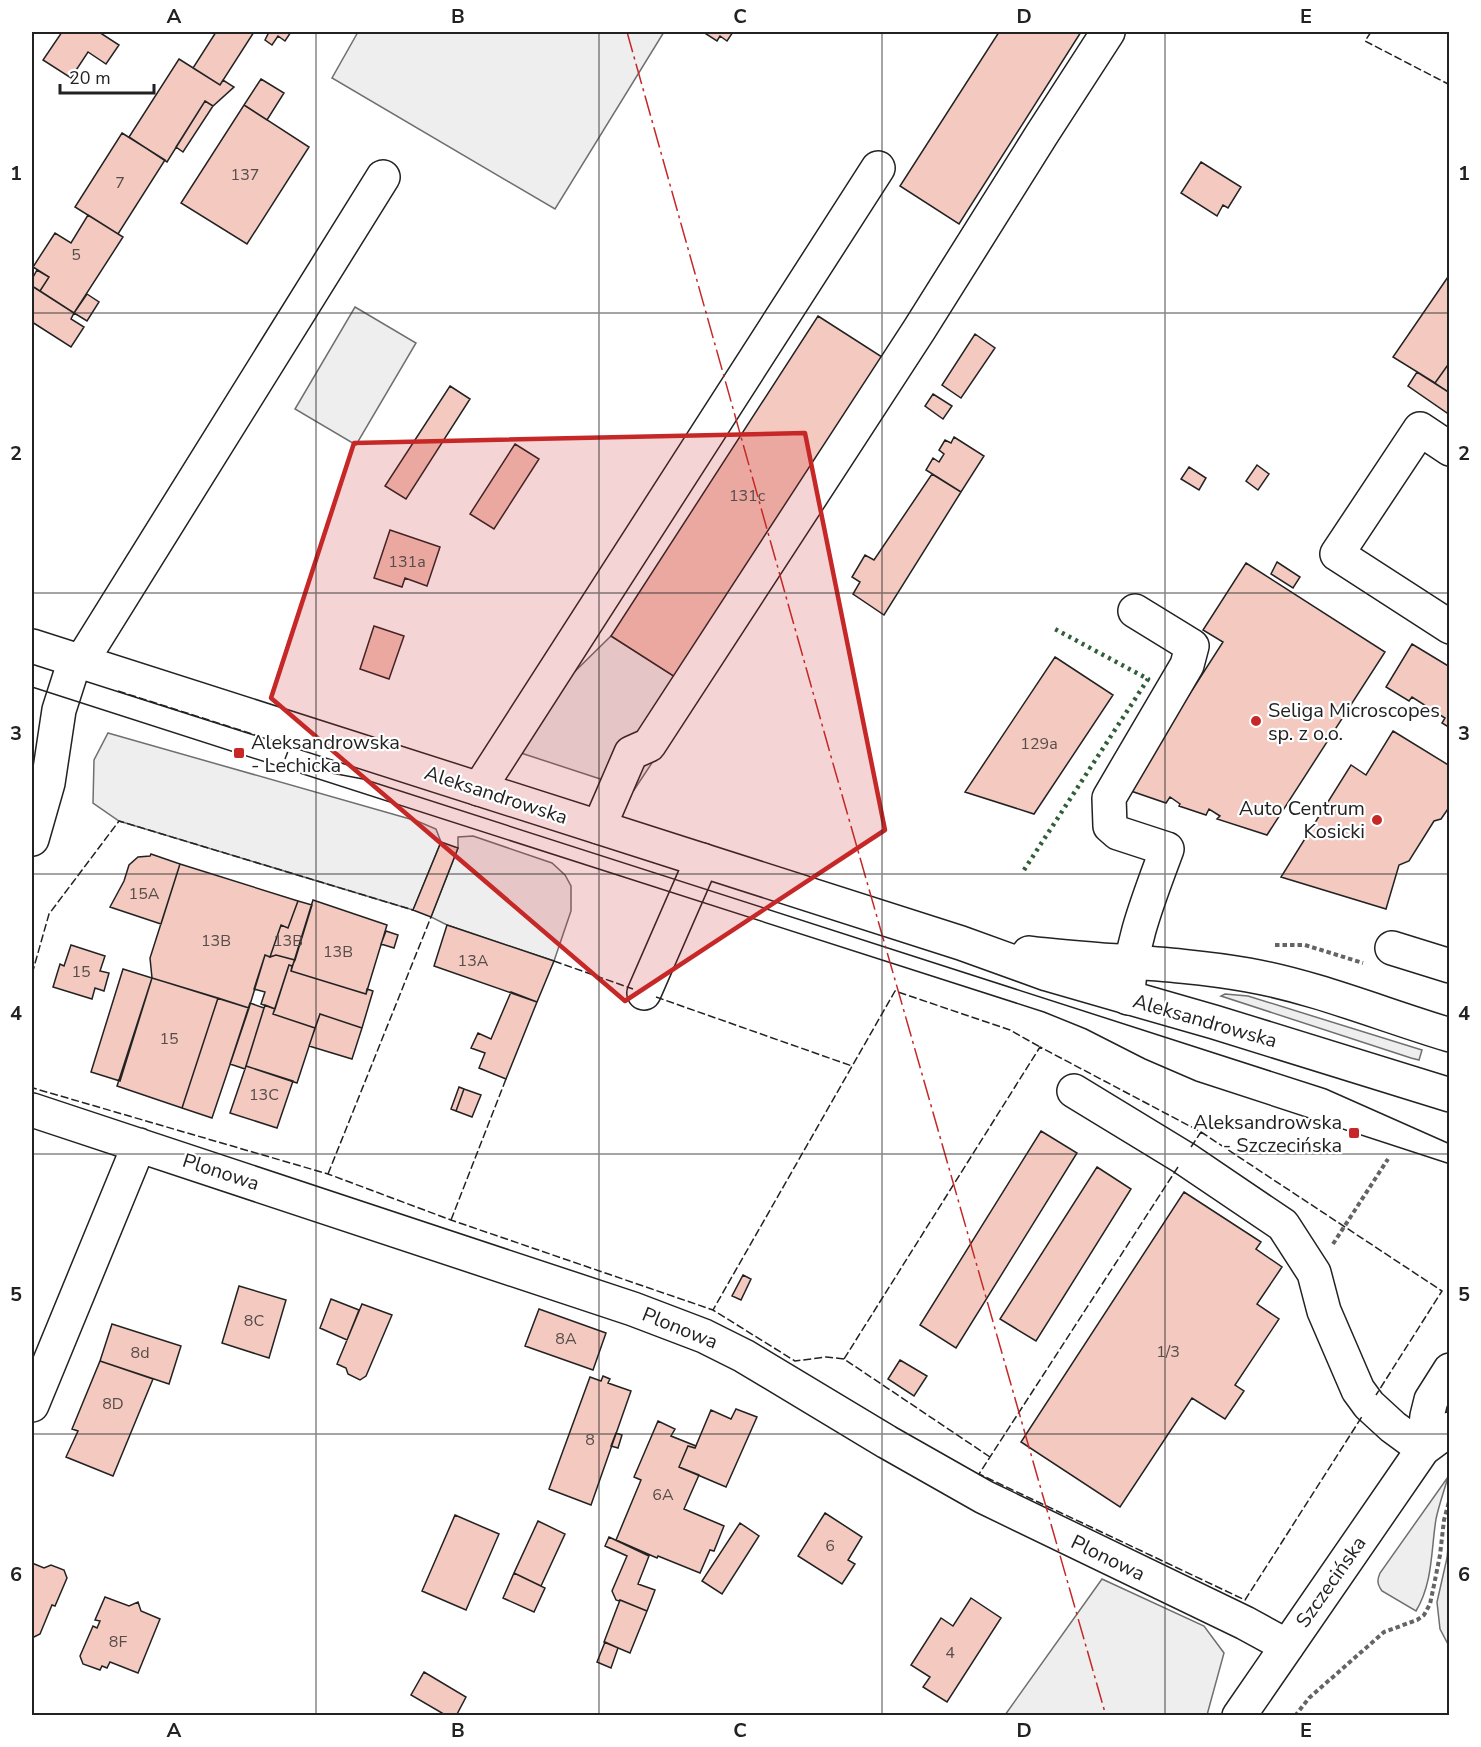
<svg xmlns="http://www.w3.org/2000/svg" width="1481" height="1747" font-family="'Nunito Sans',sans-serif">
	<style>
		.green { fill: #eee; stroke: #6f6f6f; stroke-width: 1.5 }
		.parking { fill: #ededed; stroke: #6f6f6f; stroke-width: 1.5 }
		.building { fill: #f3c9c0; stroke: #222; stroke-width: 1.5 }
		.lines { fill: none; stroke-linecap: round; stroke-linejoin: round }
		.minor-casing { stroke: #222; stroke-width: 36 }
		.major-casing { stroke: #222; stroke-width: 36 }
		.path { stroke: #646464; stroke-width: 4; stroke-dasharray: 4.5 3; stroke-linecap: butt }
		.minor { stroke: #fff; stroke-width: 33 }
		.major { stroke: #fff; stroke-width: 33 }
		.tram { stroke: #222; stroke-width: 1.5 }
		.hedge { stroke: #2f5e38; stroke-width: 4.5; stroke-dasharray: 3 4.5; stroke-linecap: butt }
		.fence { stroke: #222; stroke-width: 1.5; stroke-dasharray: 8 3; stroke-linecap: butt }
		.power { stroke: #c62828; stroke-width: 1.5; stroke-dasharray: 21 4.5 3 4.5; stroke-linecap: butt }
		.marked { fill: #c62828; fill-opacity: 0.2; stroke: #c62828; stroke-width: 4.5; stroke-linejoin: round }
		.grid { fill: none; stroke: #222; stroke-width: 1.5; stroke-opacity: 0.55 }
		.poi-dot { fill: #c62828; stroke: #fff; stroke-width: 2 }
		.labels { text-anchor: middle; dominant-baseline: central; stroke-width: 4.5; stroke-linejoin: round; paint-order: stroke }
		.number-label { font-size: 16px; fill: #564c4a }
		.poi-label { font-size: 20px; fill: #222; stroke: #fff; text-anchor: start }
		.street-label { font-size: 20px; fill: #222; stroke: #fff }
		.neatline { fill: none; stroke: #222; stroke-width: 2 }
		.grid-label { font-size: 20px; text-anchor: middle; font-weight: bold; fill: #222 }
	</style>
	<rect width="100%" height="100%" fill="#fff"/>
	<path class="green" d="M358,32H664L555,209L332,78Z
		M355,307L416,343L356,445L295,409Z
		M108,733L417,821L436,829L441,842L413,910L119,821L93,803L94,760Z
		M473,836L552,863L565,875L571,886V911L554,961L447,925L431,917L458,848V837Z
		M1225,994L1248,996L1422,1050L1419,1060L1411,1058L1221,996Z
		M1448,1477C1444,1491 1439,1505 1436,1519C1431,1550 1433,1583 1416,1611L1382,1591C1377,1584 1377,1580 1380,1573Z
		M1449,1536L1450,1646H1449L1440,1629L1437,1602L1447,1558Z
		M1102,1579L1204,1626L1224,1653L1207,1715H1005Z"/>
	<path class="parking" d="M611,636L699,692L634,790L521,753L556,690Z"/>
	<path class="building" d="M62,32H99L119,45L106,64L88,52L71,78L43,60Z
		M216,32H254L220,85L193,68Z
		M269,32H291L285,41L278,36L272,45L265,40Z
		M703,32H733L727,41L720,36L717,41Z
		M999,32H1081L959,224L900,186Z
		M179,59L220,85L223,80L234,87L213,106L205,101L167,162L129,137Z
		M261,79L284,93L267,120L244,105Z
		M205,101L213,106L183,152L176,147Z
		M244,105L309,147L247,244L181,203Z
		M122,133L165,160L118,234L75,207Z
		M1201,162L1241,187L1228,208L1223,205L1217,216L1181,193Z
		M88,215L123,237L74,313L40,291L49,277L33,267L55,233L71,243Z
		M37,270L49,277L40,291L32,286V279Z
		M1450,274V362L1435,383L1393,357Z
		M32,286L74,313L71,319L84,327L71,347L32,322Z
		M87,294L99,302L87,321L74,313Z
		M818,316L882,357L675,677L611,636Z
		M975,334L995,348L961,398L942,385Z
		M1450,362V393L1435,383Z
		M1417,372L1450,393V415L1408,386Z
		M450,386L470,399L406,499L385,486Z
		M933,394L952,406L943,419L925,406Z
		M954,437L984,456L961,492L926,470L933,458L939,462L944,454L939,450L945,440L951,443Z
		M515,444L539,459L494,529L470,514Z
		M1257,465L1269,474L1258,490L1246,481Z
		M1189,467L1206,478L1199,490L1181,479Z
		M932,474L961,492L884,615L853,594L860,582L852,577L865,555L874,560Z
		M390,530L440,547L427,586L405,578L402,587L374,578Z
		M1277,562L1300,577L1293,588L1271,574Z
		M1246,563L1385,652L1267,835L1217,819L1220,816L1209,809L1206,815L1179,806L1180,804L1170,797L1166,803L1128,790L1223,642L1203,630Z
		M374,626L404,636L389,679L360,669Z
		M1412,644L1450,667V728L1442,723L1445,718L1412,697L1409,701L1386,687Z
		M1055,657L1113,695L1034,814L965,792Z
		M1393,731L1450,766V806L1441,819L1434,821L1409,861L1399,865L1386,909L1281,877L1351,765L1366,775Z
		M441,842L458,848L431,917L413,910Z
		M151,854L180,864L161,924L110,907L124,881L129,865L138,857L150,856Z
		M180,864L298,901L288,928L281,925L270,957L265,955L249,1008L152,978L150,958Z
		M313,900L387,925L366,994L291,971Z
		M298,901L312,905L295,960L276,955L270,957L281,925L288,928Z
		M447,925L554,961L537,1002L434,966Z
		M386,931L398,935L394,948L381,944Z
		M71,945L105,956L100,971L109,973L104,991L95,988L92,999L53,987L60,964L64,966Z
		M265,955L270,957L276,955L295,960L292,966L289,965L275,1009L261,1004L265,992L254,989Z
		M289,965L292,966L291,971L366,994L367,989L373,991L362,1028L320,1014L315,1028L273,1014Z
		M123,969L152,978L120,1081L91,1072Z
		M152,978L218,998L182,1108L117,1086Z
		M511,992L537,1002L506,1079L479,1068L485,1053L471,1048L478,1033L491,1039Z
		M218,998L249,1008L212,1118L182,1108Z
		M250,1003L264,1008L245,1069L230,1064Z
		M265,1005L275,1009L273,1014L315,1028L297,1083L246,1066Z
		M320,1014L362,1028L352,1059L309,1046Z
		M246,1066L293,1081L277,1128L230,1113Z
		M459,1087L464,1089L456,1111L451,1109Z
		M464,1089L481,1095L472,1117L456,1111Z
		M1041,1131L1077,1153L956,1348L920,1325Z
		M1097,1167L1131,1189L1036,1341L1000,1319Z
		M1184,1192L1261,1242L1256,1249L1282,1267L1257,1304L1279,1319L1235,1385L1244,1391L1225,1419L1192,1398L1120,1507L1021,1442Z
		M743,1275L751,1279L741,1300L732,1296Z
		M239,1286L286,1300L269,1358L222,1343Z
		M331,1299L359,1310L347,1340L320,1328Z
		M362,1304L392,1315L366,1376L360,1380L348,1374L346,1368L337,1364Z
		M539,1309L606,1333L593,1370L525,1346Z
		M112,1324L181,1346L169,1384L100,1361Z
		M900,1360L927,1376L914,1396L888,1379Z
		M100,1361L153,1379L113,1476L66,1457L78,1431L72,1429Z
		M603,1376L610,1379L608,1383L631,1391L591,1505L549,1489L590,1377L601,1381Z
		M736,1409L757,1417L726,1487L679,1467L688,1446L695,1448L711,1410L731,1419Z
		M658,1421L675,1429L671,1436L696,1446L695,1448L688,1446L679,1467L699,1475L684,1509L724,1526L714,1551L710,1550L700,1573L658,1556L657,1558L616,1540L641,1480L634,1477Z
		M616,1433L622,1435L618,1448L611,1446Z
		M825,1513L862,1537L848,1560L855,1564L842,1584L798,1556Z
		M455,1515L499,1534L466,1610L422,1591Z
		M538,1521L565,1534L541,1586L514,1573Z
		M740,1523L759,1536L722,1594L702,1581Z
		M609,1537L649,1556L638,1584L655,1590L647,1611L620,1600L619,1601L616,1600L612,1591L627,1556L605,1546Z
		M32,1563L44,1568L51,1565L64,1570L67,1578L55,1606L52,1605L40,1634L32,1638Z
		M514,1573L545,1588L534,1612L503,1598Z
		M105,1597L129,1606L138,1602L141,1611L160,1619L138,1673L110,1662L107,1668L102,1666L100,1670L83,1664L80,1656L93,1626L97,1628L100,1621L95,1620Z
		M971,1598L1001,1618L947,1702L923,1687L930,1677L911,1665L941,1618L953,1626Z
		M620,1600L647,1611L630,1653L604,1642Z
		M605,1642L618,1648L611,1668L597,1662Z
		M424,1672L466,1697L456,1716H447L411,1695Z"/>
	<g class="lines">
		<g class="minor-casing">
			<path id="minor" d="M1450,449L1420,429L1337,554L1450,627
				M81,662L383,177
				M479,789L878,168
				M599,827L631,753L649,745L919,330L1042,134L1108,32
				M32,839L48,783L59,710L75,660
				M1392,948L1450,966
				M644,993L702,860
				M1128,998C1129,946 1149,898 1167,849L1118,833L1110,826L1109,798L1187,665L1192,646L1135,611
				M1074,1091L1184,1158L1283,1225L1314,1273L1324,1311L1358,1390L1369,1405L1393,1427L1423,1449
				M32,1110L633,1309L704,1336L744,1356L887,1442L984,1497L1245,1623L1287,1646
				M32,1405L139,1145"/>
		</g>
		<g class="major-casing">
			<path id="major" d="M32,646L961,943L1047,974L1214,1022L1450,1095
				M1029,953C1101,962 1175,962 1248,975C1316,987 1383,1015 1450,1035
				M1423,1449L1427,1416L1431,1400L1450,1370
				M1239,1716L1423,1449L1450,1429"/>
		</g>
		<path class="path" d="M1275,945H1305L1363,963
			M1333,1244L1388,1159
			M1295,1716L1309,1698L1384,1632L1417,1620L1424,1615L1430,1604L1434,1585L1440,1555L1444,1520L1450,1498"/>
		<use href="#minor" class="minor"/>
		<use href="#major" class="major"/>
		<path class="tram" d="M32,687L1044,1012L1086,1029L1145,1059L1196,1081L1450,1164
			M305,768L363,779L1326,1089L1450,1144"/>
		<path class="hedge" d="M1024,870L1148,679L1053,628"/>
		<path class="fence" d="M1371,32L1365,41L1450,85
			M118,691L290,746L285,759
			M554,961L633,989
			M32,974L49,914L119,821L413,910
			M656,997L852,1066
			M32,1084L33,1088L328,1174L451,1220L713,1310
			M1191,1147L1201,1132
			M1178,1167L979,1474L1245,1600L1363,1415
			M328,1174L431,917
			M451,1220L506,1079
			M844,1359L826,1357L795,1361L713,1310L895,991L1010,1030L1040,1047
			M990,1457L844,1359L1040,1047L1201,1132L1442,1291L1376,1395"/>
		<path class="power" d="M627,32L832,760L1106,1716"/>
	</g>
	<path class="marked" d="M805,433L885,830L625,1001L271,698L354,443Z"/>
	<path class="grid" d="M316,32V1716M599,32V1716M882,32V1716M1165,32V1716M32,313H1450M32,593H1450M32,874H1450M32,1154H1450M32,1434H1450"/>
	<g class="poi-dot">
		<circle cx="1256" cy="721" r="6"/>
		<rect x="233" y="747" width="12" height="12" rx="3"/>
		<circle cx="1377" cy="820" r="6"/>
		<rect x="1348" y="1127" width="12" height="12" rx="3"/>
	</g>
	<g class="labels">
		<g class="number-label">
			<text x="245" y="175">137</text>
			<text x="120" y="183">7</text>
			<text x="76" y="255">5</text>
			<text x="747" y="496">131c</text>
			<text x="407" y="562">131a</text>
			<text x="1039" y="744">129a</text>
			<text x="144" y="894">15A</text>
			<text x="216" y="941">13B</text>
			<text x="288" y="941">13B</text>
			<text x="338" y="952">13B</text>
			<text x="473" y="961">13A</text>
			<text x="81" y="972">15</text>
			<text x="169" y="1039">15</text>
			<text x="264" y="1095">13C</text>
			<text x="254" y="1321">8C</text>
			<text x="566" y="1339">8A</text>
			<text x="1168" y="1352">1/3</text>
			<text x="140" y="1353">8d</text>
			<text x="113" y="1404">8D</text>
			<text x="590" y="1440">8</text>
			<text x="663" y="1495">6A</text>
			<text x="830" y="1546">6</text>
			<text x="118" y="1642">8F</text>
			<text x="950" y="1653">4</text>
		</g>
		<g class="poi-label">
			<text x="1268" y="710">Seliga Microscopes<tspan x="1268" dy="23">sp. z o.o.</tspan></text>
			<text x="251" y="742">Aleksandrowska<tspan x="251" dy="23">- Lechicka</tspan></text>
			<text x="1365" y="808" text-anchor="end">Auto Centrum<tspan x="1365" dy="23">Kosicki</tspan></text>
			<text x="1342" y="1122" text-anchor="end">Aleksandrowska<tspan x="1342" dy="23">- Szczecińska</tspan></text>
		</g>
		<g class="street-label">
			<text transform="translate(496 795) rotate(18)">Aleksandrowska</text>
			<text transform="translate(1205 1021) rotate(16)">Aleksandrowska</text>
			<text transform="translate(221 1172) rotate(18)">Plonowa</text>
			<text transform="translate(680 1328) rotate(22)">Plonowa</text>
			<text transform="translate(1108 1558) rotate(26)">Plonowa</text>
			<text transform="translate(1331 1582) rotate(-55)">Szczecińska</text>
		</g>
	</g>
	<rect width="1481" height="1747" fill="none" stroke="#ffffff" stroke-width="66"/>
	<path d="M60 84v9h94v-9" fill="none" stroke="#222222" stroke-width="3"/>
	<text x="69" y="84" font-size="18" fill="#222222" stroke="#ffffff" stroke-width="4.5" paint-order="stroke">20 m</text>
	<rect x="33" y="33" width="1415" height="1681" class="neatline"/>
	<g class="grid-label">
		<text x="174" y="23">A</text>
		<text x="458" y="23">B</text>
		<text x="740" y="23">C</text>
		<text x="1024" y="23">D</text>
		<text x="1306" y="23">E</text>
		<text x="16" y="180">1</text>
		<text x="1464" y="180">1</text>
		<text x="16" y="460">2</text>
		<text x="1464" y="460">2</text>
		<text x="16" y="740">3</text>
		<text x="1464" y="740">3</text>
		<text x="16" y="1020">4</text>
		<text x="1464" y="1020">4</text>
		<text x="16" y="1301">5</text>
		<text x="1464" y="1301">5</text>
		<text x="16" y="1581">6</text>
		<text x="1464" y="1581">6</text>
		<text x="174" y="1737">A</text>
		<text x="458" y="1737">B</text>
		<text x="740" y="1737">C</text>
		<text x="1024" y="1737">D</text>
		<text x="1306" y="1737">E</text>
	</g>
</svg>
